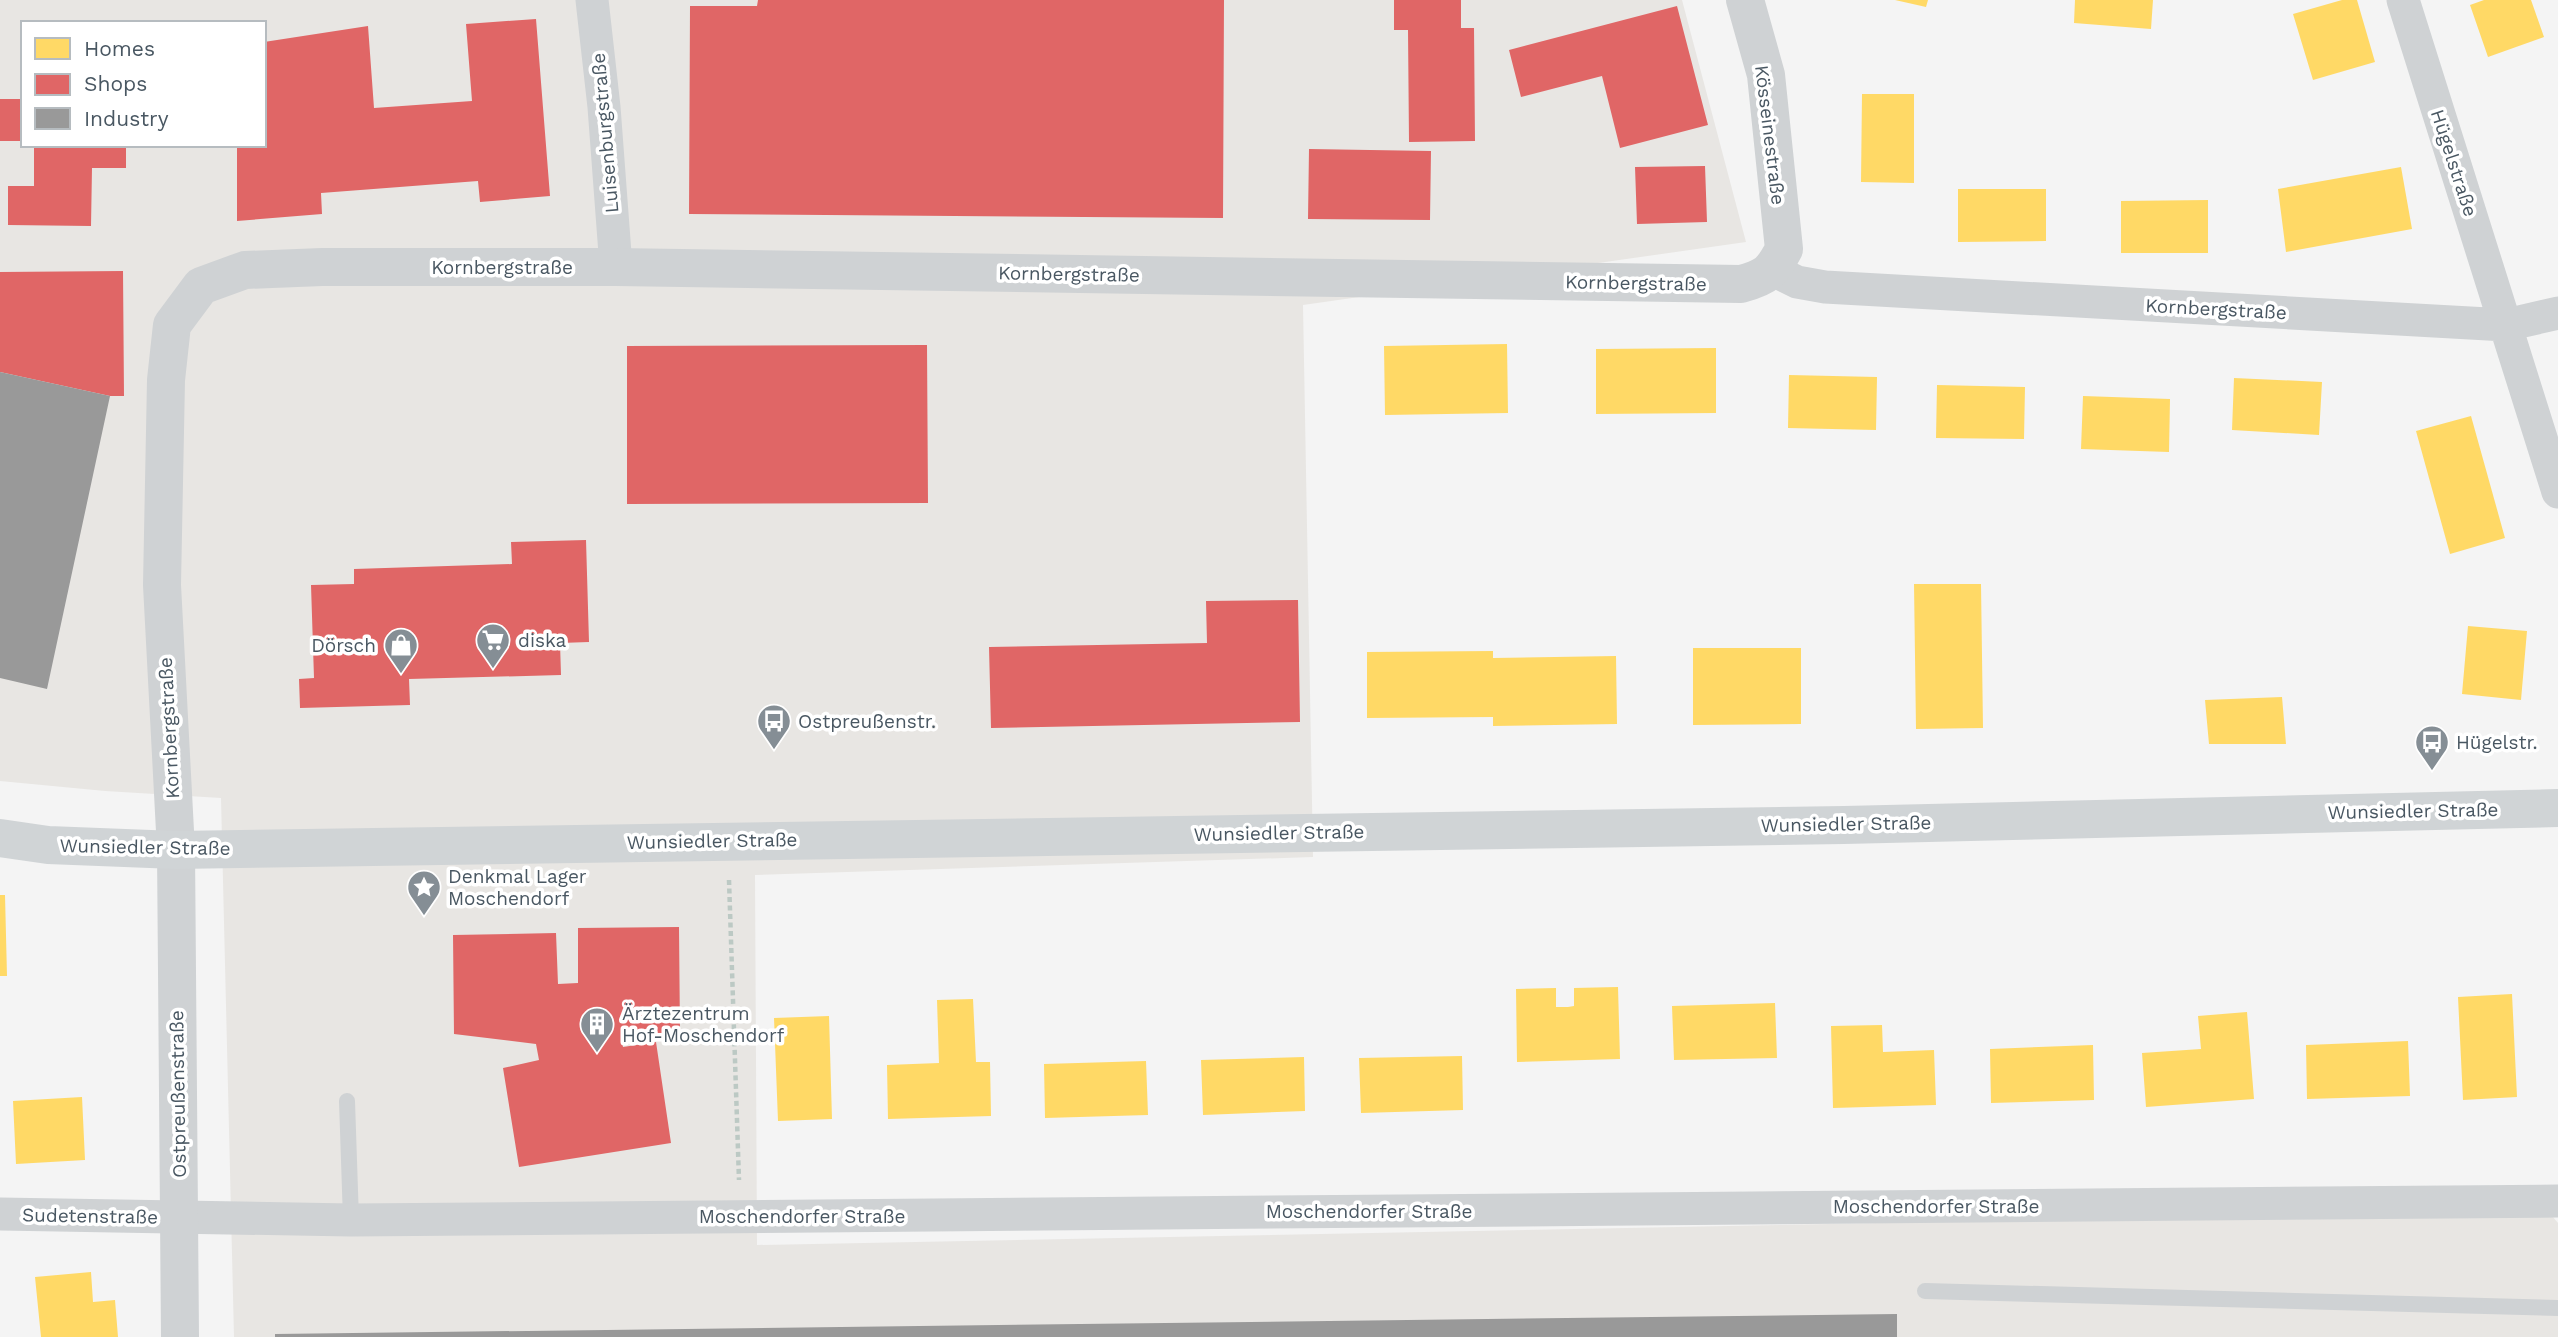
<svg xmlns="http://www.w3.org/2000/svg" width="2558" height="1337" font-family="'Work Sans',sans-serif">
	<style>
		.commercial { fill: #e8e6e3; fill-rule: evenodd }
		.homes { fill: #ffd966 }
		.shops { fill: #e06666 }
		.industry { fill: #999 }
		.lines { fill: none; stroke-linecap: round; stroke-linejoin: round }
		.path { stroke: #bcc9c4; stroke-width: 4.5; stroke-dasharray: 5 3.5; stroke-linecap: butt }
		.service { stroke: #cfd2d4; stroke-width: 16 }
		.minor { stroke: #cfd2d4; stroke-width: 33 }
		.tertiary { stroke: #cfd2d4; stroke-width: 38 }
		.secondary { stroke: #d0d4d6; stroke-width: 38 }
		.labels { text-anchor: middle; dominant-baseline: central; stroke-width: 7; stroke-linejoin: round; paint-order: stroke }
		.street-label { font-size: 19px; fill: #495762; stroke: #fff }
		.poi-label { font-size: 19px; fill: #495762; stroke: #fff; text-anchor: start }
	</style>
	<rect width="100%" height="100%" fill="#f4f4f4"/>
	<path class="commercial" d="M0,0H1682L1746,242L1303,305L1313,857L755,875L757,1245L2547,1210L2558,1223V1337H234L221,798L105,791L0,781ZM23,23H264V145H23Z"/>
	<path class="homes" d="M1895,0H1928L1926,7Z
		M2075,0H2153L2151,29L2074,23Z
		M2342,0H2357L2375,62L2313,80L2293,14Z
		M2484,0H2531L2544,37L2488,57L2470,5Z
		M1862,94H1914V183L1861,182Z
		M2401,167L2412,229L2286,252L2278,189Z
		M1958,189H2046V241L1958,242Z
		M2208,200V253H2121V201Z
		M1507,344L1508,413L1385,415L1384,346Z
		M1716,348V413L1596,414V349Z
		M1789,375L1877,377L1876,430L1788,428Z
		M2234,378L2322,382L2319,435L2232,430Z
		M1937,385L2025,387L2024,439L1936,438Z
		M2083,396L2170,399L2169,452L2081,449Z
		M2471,416L2505,538L2450,554L2416,431Z
		M1914,584H1981L1983,728L1916,729Z
		M2468,626L2527,631L2521,700L2462,694Z
		M1693,648H1801V724L1693,725Z
		M1493,651V658L1616,656L1617,724L1493,726V717L1367,718V652Z
		M2282,697L2286,744H2209L2205,700Z
		M0,895H5L7,976H0Z
		M1618,987L1620,1059L1517,1062L1516,989L1556,988V1007H1568L1574,1006V988Z
		M2512,994L2517,1097L2463,1100L2458,997Z
		M973,999L976,1062H990L991,1116L888,1119L887,1065L939,1063L937,1000Z
		M1775,1003L1777,1058L1674,1060L1672,1006Z
		M2247,1012L2254,1099L2146,1107L2142,1053L2201,1049L2198,1016Z
		M829,1016L832,1119L778,1121L774,1018Z
		M1882,1025L1883,1052L1934,1050L1936,1105L1833,1108L1831,1026Z
		M2408,1041L2410,1096L2307,1099L2306,1045Z
		M2093,1045L2094,1100L1991,1103L1990,1049Z
		M1462,1056L1463,1110L1361,1113L1359,1058Z
		M1304,1057L1305,1111L1203,1115L1201,1060Z
		M1146,1061L1148,1115L1045,1118L1044,1064Z
		M82,1097L85,1160L16,1164L13,1101Z
		M91,1272L93,1302L115,1300L118,1337H41L35,1277Z"/>
	<path class="shops" d="M758,0H1224L1223,218L689,214L690,6H757Z
		M1394,0H1461V28H1474L1475,141L1409,142L1408,30H1394Z
		M1677,6L1708,125L1620,148L1602,76L1521,97L1509,50Z
		M536,19L550,196L480,202L478,181L321,193L322,214L237,221V145H264V42L368,26L374,108L472,101L466,24Z
		M0,99H23V141H0Z
		M34,145H126V168H92L91,226L8,225V186H34Z
		M1309,149L1431,151L1430,220L1308,219Z
		M1705,166L1707,222L1637,224L1635,167Z
		M123,271L124,396H110L0,372V272Z
		M927,345L928,503L627,504V346Z
		M586,540L589,642L560,643L561,675L409,679L410,705L300,708L299,679L314,678L311,585L354,584V569L512,564L511,542Z
		M1298,600L1300,722L991,728L989,647L1207,643L1206,601Z
		M679,927L680,1034L621,1035L623,1047L656,1042L671,1143L519,1167L503,1068L539,1060L536,1044L454,1034L453,935L556,933L558,984L578,983V928Z"/>
	<path class="industry" d="M0,372L110,396L47,689L0,678Z
		M1897,1314V1337H275V1334Z"/>
	<g class="lines">
		<path class="path" d="M729,880L739,1180"/>
		<path class="service" d="M347,1101L351,1220
			M1925,1291L2558,1308"/>
		<path class="minor" d="M592,0L604,107L616,267
			M2403,0L2558,492
			M1773,270L1797,282L1825,287L2506,325L2558,313
			M0,1214L351,1220L2558,1201"/>
		<path class="tertiary" d="M180,1337L176,850L162,585L166,380L172,325L201,286L245,270L322,267H616L1741,284C1767,277 1772,272 1784,249L1766,75L1745,0"/>
		<path class="secondary" d="M0,838L48,845L176,850L1844,825L2558,808"/>
	</g>
	<defs>
		<g id="supermarket-pin" transform="scale(1.75)"><path d="M0 17L-7.5 6A9.5 9.5 0 1 1 7.5 6Z" fill="#858e95" stroke="#fff"/><path d="M-6-5.5h2.5l.6 2H6L4.5 2H-2.5L-4.4-4H-6ZM-1.5 3.2a1.3 1.3 0 1 0 .1 0ZM3 3.2a1.3 1.3 0 1 0 .1 0Z" fill="#fff"/></g>
		<g id="shop-pin" transform="scale(1.75)"><path d="M0 17L-7.5 6A9.5 9.5 0 1 1 7.5 6Z" fill="#858e95" stroke="#fff"/><path d="M-5-2.5h2.3a2.7 3.5 0 0 1 5.4 0H5L5.5 6h-11ZM-1.5-2.5h3a1.5 2.3 0 0 0-3 0Z" fill="#fff"/></g>
		<g id="bus-pin" transform="scale(1.75)"><path d="M0 17L-7.5 6A9.5 9.5 0 1 1 7.5 6Z" fill="#858e95" stroke="#fff"/><path d="M-5-6H5V4H4V6H2V4H-2V6H-4V4H-5ZM-3.5-4V0h7V-4ZM-3.5 1.2v1.5H-2V1.2ZM2 1.2v1.5H3.5V1.2Z" fill="#fff"/></g>
		<g id="sight-pin" transform="scale(1.75)"><path d="M0 17L-7.5 6A9.5 9.5 0 1 1 7.5 6Z" fill="#858e95" stroke="#fff"/><path d="M0-6L1.8-2.2L6-1.7L2.9 1.2L3.7 5.4L0 3.3L-3.7 5.4L-2.9 1.2L-6-1.7L-1.8-2.2Z" fill="#fff"/></g>
		<g id="building-pin" transform="scale(1.75)"><path d="M0 17L-7.5 6A9.5 9.5 0 1 1 7.5 6Z" fill="#858e95" stroke="#fff"/><path d="M-4-6H4V6H1V3H-1V6H-4ZM-2.5-4.3h1.7v1.8h-1.7ZM.8-4.3h1.7v1.8H.8ZM-2.5-1h1.7V.8h-1.7ZM.8-1h1.7V.8H.8Z" fill="#fff"/></g>
	</defs>
	<g fill-rule="evenodd">
		<use href="#supermarket-pin" x="493" y="640"/>
		<use href="#shop-pin" x="401" y="645"/>
		<use href="#bus-pin" x="774" y="721"/>
		<use href="#bus-pin" x="2432" y="742"/>
		<use href="#sight-pin" x="424" y="887"/>
		<use href="#building-pin" x="597" y="1024"/>
	</g>
	<g class="labels">
		<g class="street-label">
			<text transform="translate(605 133) rotate(-95)">Luisenburgstraße</text>
			<text transform="translate(1770 135) rotate(83)">Kösseinestraße</text>
			<text transform="translate(2454 163) rotate(72)">Hügelstraße</text>
			<text x="502" y="267">Kornbergstraße</text>
			<text transform="translate(1069 274) rotate(1)">Kornbergstraße</text>
			<text transform="translate(1636 283) rotate(1)">Kornbergstraße</text>
			<text transform="translate(2216 309) rotate(3)">Kornbergstraße</text>
			<text transform="translate(169 728) rotate(-93)">Kornbergstraße</text>
			<text transform="translate(2413 811) rotate(-1)">Wunsiedler Straße</text>
			<text transform="translate(1846 824) rotate(-1)">Wunsiedler Straße</text>
			<text transform="translate(1279 833) rotate(-1)">Wunsiedler Straße</text>
			<text transform="translate(712 841) rotate(-1)">Wunsiedler Straße</text>
			<text transform="translate(145 847) rotate(1)">Wunsiedler Straße</text>
			<text transform="translate(178 1094) rotate(-91)">Ostpreußenstraße</text>
			<text x="1936" y="1206">Moschendorfer Straße</text>
			<text x="1369" y="1211">Moschendorfer Straße</text>
			<text transform="translate(90 1216) rotate(1)">Sudetenstraße</text>
			<text x="802" y="1216">Moschendorfer Straße</text>
		</g>
		<g class="poi-label">
			<text x="518" y="640">diska</text>
			<text x="376" y="645" text-anchor="end">Dörsch</text>
			<text x="798" y="721">Ostpreußenstr.</text>
			<text x="2456" y="742">Hügelstr.</text>
			<text x="448" y="876">Denkmal Lager<tspan x="448" dy="22">Moschendorf</tspan></text>
			<text x="622" y="1013">Ärztezentrum<tspan x="622" dy="22">Hof-Moschendorf</tspan></text>
		</g>
	</g>
	<rect x="21" y="21" width="245" height="126" fill="#ffffff" stroke="#b6bcc0" stroke-width="2"/>
	<rect x="35" y="38" width="35" height="21" fill="#ffd966" stroke="#b6bcc0" stroke-width="2"/>
	<text x="84" y="56" font-size="21" fill="#495762">Homes</text>
	<rect x="35" y="74" width="35" height="21" fill="#e06666" stroke="#b6bcc0" stroke-width="2"/>
	<text x="84" y="91" font-size="21" fill="#495762">Shops</text>
	<rect x="35" y="108" width="35" height="21" fill="#999999" stroke="#b6bcc0" stroke-width="2"/>
	<text x="84" y="126" font-size="21" fill="#495762">Industry</text>
</svg>
